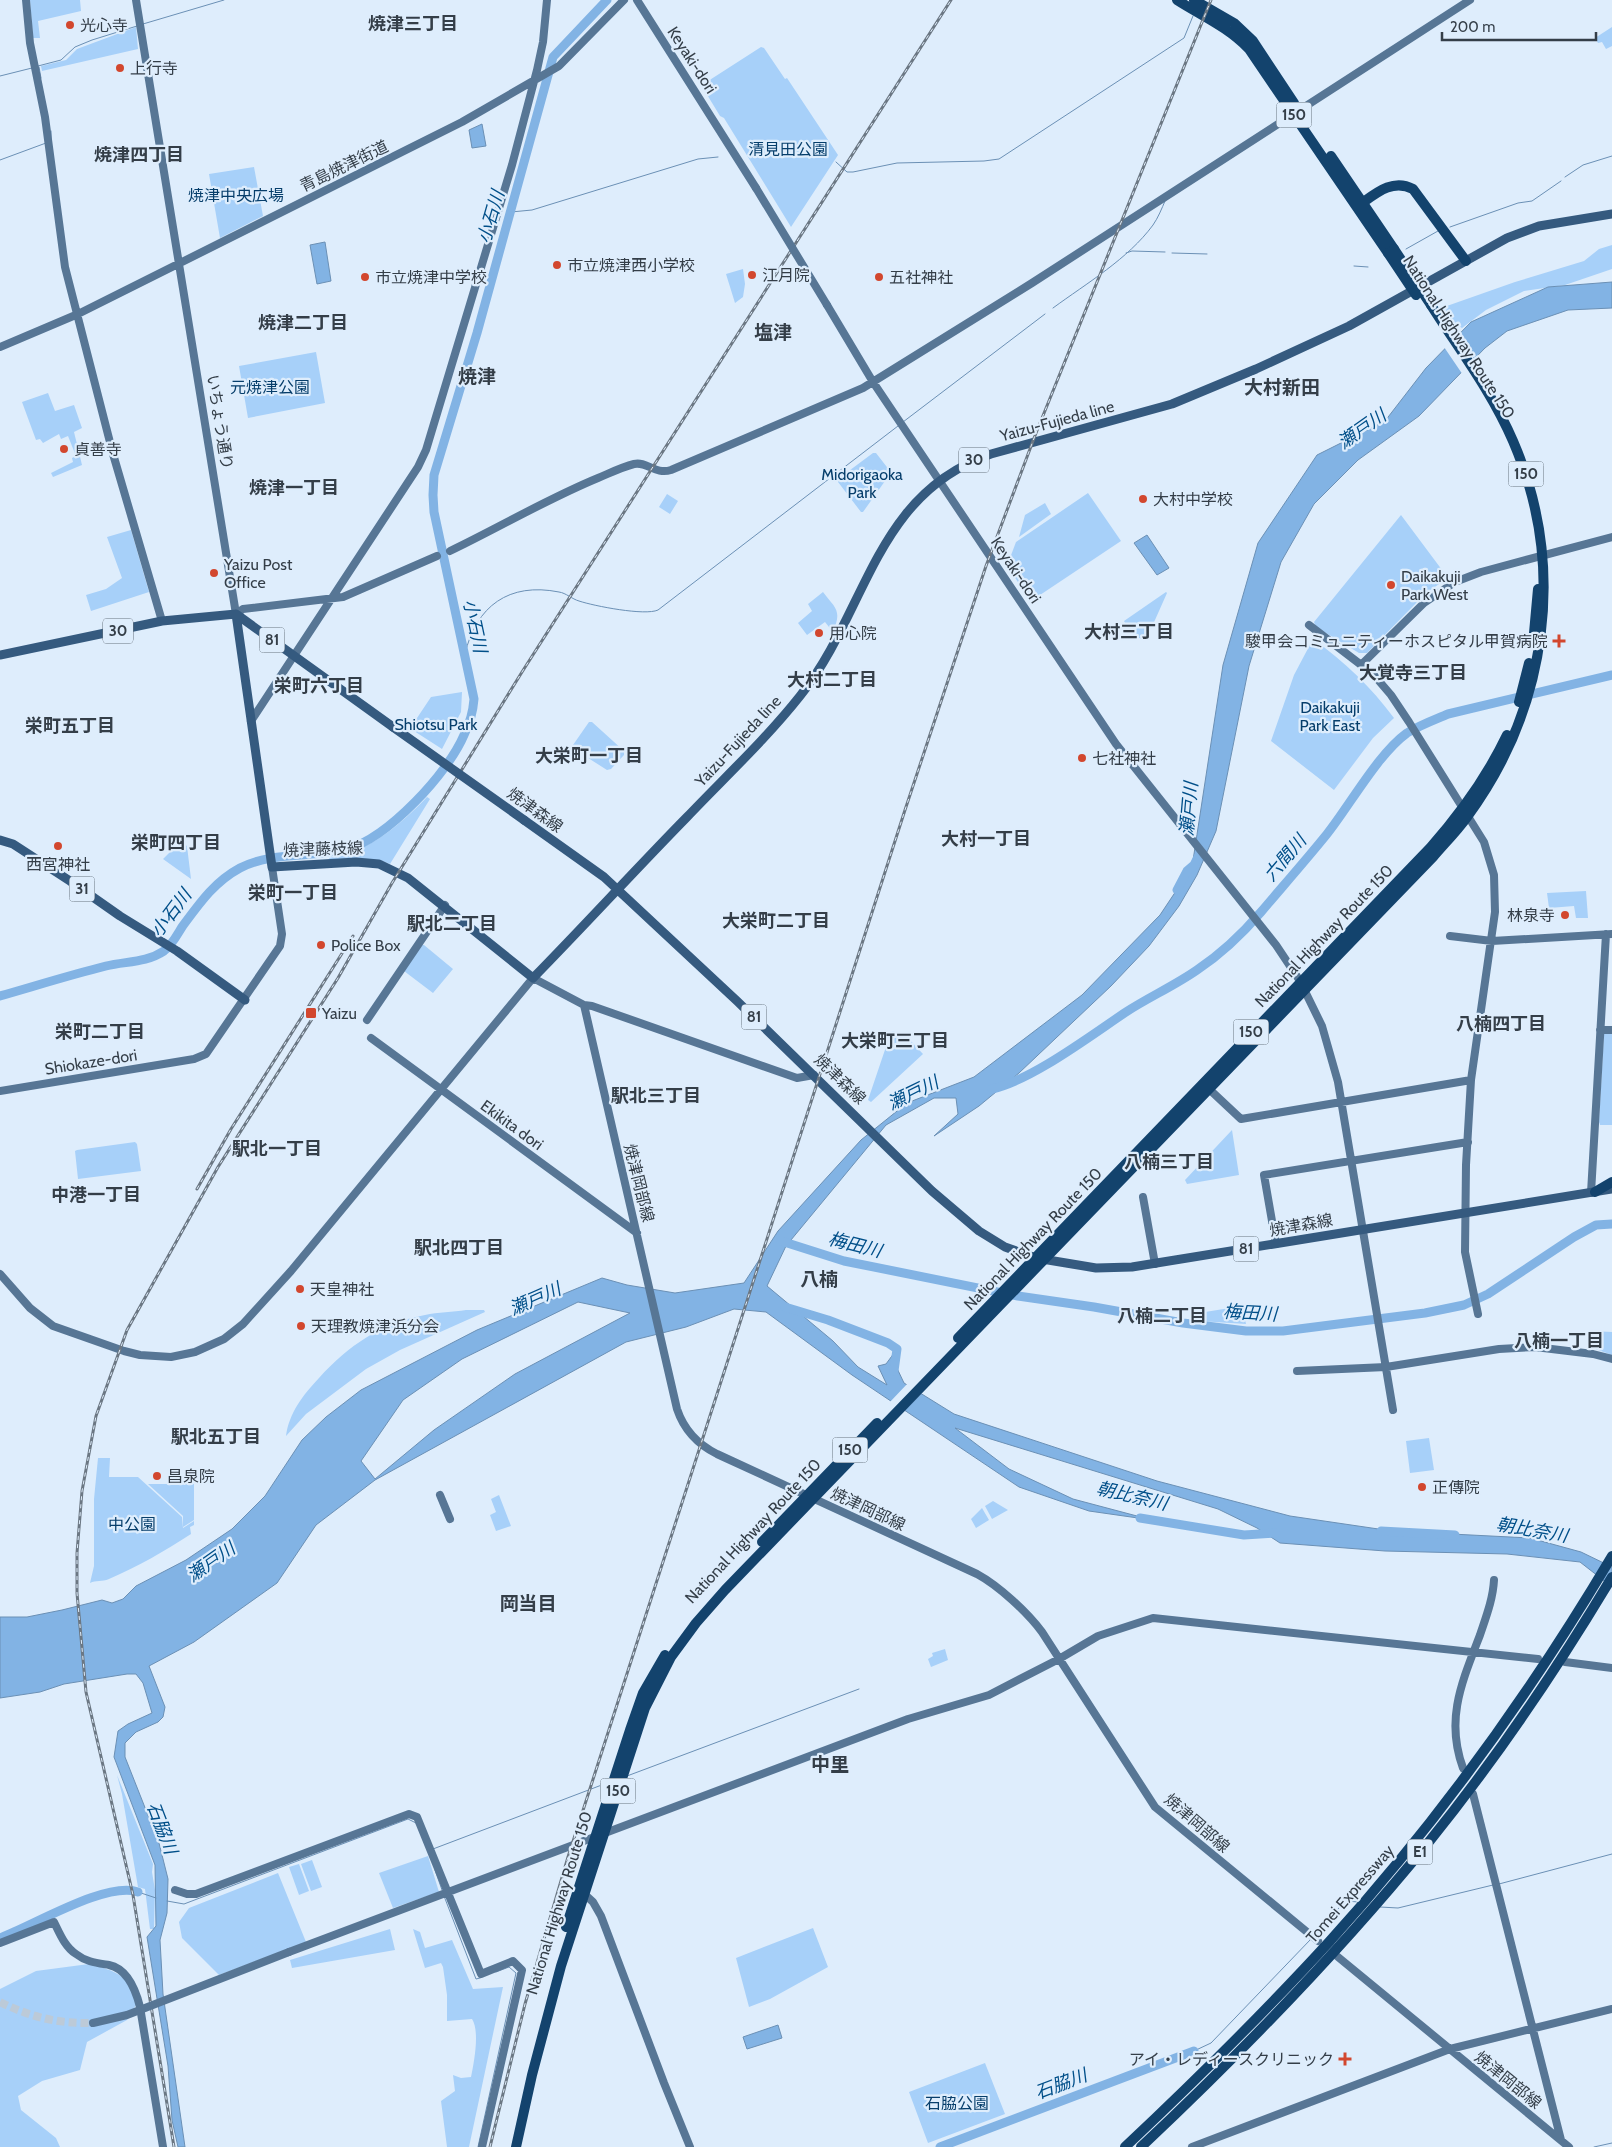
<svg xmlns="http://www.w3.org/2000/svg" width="1612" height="2147" font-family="Cabin,'Noto Sans JP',sans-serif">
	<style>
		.green { fill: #a7d0f9 }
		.water { fill: #82b3e4; stroke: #6b90b5; fill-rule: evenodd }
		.pier { fill: #deedfc }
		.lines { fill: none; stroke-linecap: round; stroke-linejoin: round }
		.stream { stroke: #6b90b5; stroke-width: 1 }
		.river { stroke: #82b3e4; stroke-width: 9 }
		.secondary-tunnel { stroke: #bccad8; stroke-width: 8; stroke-dasharray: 8 4; stroke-linecap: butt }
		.secondary { stroke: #577695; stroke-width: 8 }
		.primary { stroke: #355a7f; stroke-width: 9 }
		.highway { stroke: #13436d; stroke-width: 10 }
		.rail-casing { stroke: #6b7783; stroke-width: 3 }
		.rail { stroke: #deedfc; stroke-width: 1; stroke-dasharray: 4; stroke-linecap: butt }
		.secondary-bridge { stroke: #577695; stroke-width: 8 }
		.primary-bridge { stroke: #355a7f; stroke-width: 9 }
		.highway-bridge { stroke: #13436d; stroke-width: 10 }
		.poi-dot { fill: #d2472e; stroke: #deedfc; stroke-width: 2 }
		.labels { text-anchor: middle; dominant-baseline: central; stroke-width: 4.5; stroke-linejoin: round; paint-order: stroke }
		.shield { fill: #deedfc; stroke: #67727e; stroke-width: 1 }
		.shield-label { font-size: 15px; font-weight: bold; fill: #343e48 }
		.poi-label { font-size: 16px; fill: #343e48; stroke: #deedfc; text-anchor: start }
		.street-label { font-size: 16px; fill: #343e48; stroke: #deedfc }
		.park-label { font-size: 16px; fill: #063e6b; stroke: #deedfc }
		.neighbourhood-label { font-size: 18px; font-weight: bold; fill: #343e48; stroke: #deedfc }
		.water-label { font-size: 18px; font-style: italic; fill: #004f89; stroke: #deedfc }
		.quarter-label { font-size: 19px; font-weight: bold; fill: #343e48; stroke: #deedfc }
	</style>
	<rect width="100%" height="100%" fill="#deedfc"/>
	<path class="green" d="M30,0H80L81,11L38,21L40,38H33Z
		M136,27L138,49L42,71L41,66L66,60L77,49Z
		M1612,27V46L1606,49L1602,42L1598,43L1595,38Z
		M761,47L764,48L785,79L787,78L838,155L791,227L724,118L720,116L703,88L705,83Z
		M254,167L263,216L220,238L209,174Z
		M1612,245V269L1565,285L1524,291L1486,310L1462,328L1451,321L1444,307L1515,282L1584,261L1599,249Z
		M743,269L745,284L743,297L735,303L726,274Z
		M316,352L325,403L248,418L239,366Z
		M48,393L55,411L74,405L82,428L74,432L82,465L53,477L51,473L73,462L72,458L76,456L68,436L61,439L59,434L43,443L40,439L36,440L22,402Z
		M873,453H876L890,471V474L863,512H861L838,482V479Z
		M1088,493L1121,541L1031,601L1007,566L1016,542Z
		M667,494L678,501L670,514L659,507Z
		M1045,503L1051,514L1019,537L1025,515Z
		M1401,515L1448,578L1426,593L1367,653H1359L1316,627L1314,622Z
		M131,530L149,592L91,611L86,595L106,589L122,578L107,537Z
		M823,592C836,609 842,610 833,632L825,622L807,635L798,623L812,611L808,604Z
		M1166,592L1167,593L1147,638L1144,640L1132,635L1124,621Z
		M1313,639C1345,662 1371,687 1394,718L1373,738L1334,790L1271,741L1294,675Z
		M462,692L461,712L442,749L411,729V727L431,697Z
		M589,722H592L624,751V755L611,769L607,770L574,749L573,745Z
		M427,797L430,799L390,864L380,860H330L329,858C369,852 400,825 427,797Z
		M183,843L187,846L191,879L163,859L176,846Z
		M1586,891L1588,918H1576L1574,906L1549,908L1547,893Z
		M421,945H424L453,969L433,993L404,971Z
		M893,1031L907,1037L923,1054L871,1102L868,1100L891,1032Z
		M1607,1032L1612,1033V1125H1600L1599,1122L1604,1034Z
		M1232,1130L1239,1175L1187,1184L1185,1180Z
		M135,1142L137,1144L141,1171L78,1179L75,1151L77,1150Z
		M1242,1306L1246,1324L1200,1321L1199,1313Z
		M466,1310H484L485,1312L400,1350L366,1369L306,1414L286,1436C289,1413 303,1395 319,1378C348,1346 381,1323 425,1315C438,1312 453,1312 466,1310Z
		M1591,1331L1612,1332V1355L1587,1346V1333Z
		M1429,1438L1434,1470L1410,1473L1406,1441Z
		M98,1458H110L109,1477H138L182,1517L183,1528L194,1521V1525L190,1527L191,1534C165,1551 137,1567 109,1579C102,1582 96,1580 90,1583L94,1566V1499Z
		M148,1484H194V1520L183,1527V1516Z
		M499,1495L511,1526L496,1531L490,1515L496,1512L491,1499Z
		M993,1501L1008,1510L992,1519L985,1506Z
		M982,1508L989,1520L976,1528L971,1519Z
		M945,1649L948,1660L931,1667L928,1659L933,1656L932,1653Z
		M117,1775L153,1864L152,1872L155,1890L154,1929H150L145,1889L138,1887L122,1794Z
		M428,1856L439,1892L393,1908L379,1873Z
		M312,1860L322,1887L311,1891L301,1864Z
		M299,1864L309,1891L299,1895L289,1867Z
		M278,1873L306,1942L219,1975L182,1938L179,1922L189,1908Z
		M813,1928L828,1967L770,1999L749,2007L736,1958Z
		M390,1929L395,1950L292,1968L290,1960Z
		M413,1929L420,1932L425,1948L452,1940L473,1989L503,1987L469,2147H447L441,2101L455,2091L453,2075L461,2078L471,2077C474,2063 480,2031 472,2019L447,2021V1995L443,1967L441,1963L425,1968Z
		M89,1964C116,1971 131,1975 136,2005L127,2020L87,2042L80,2070L42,2081L18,2096L21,2110L56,2138L60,2147H0V1989L36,1971Z
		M985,2063L1005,2114L928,2143L909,2092Z"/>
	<path class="water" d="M482,124L486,146L472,148L469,130Z
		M325,242L331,281L317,284L310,245Z
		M1612,282V308L1568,310L1507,331L1485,348L1419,416L1358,460L1314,504L1281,562L1249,666L1216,831L1197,875L1179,906L1149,946L1111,986L1019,1073L979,1106L934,1136L958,1114L956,1098H934L886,1125L786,1246L767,1286L833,1341L858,1367L887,1385L878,1366L886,1364L897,1349L895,1364L904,1383L954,1414L1157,1481L1290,1516L1392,1531L1530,1538L1581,1552L1612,1567V1587L1580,1562L1507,1554L1385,1551L1280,1543L1257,1528L1218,1509L955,1428L1009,1469L1073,1499L1152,1520L1089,1511L1019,1487L852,1375L766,1312L734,1309L686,1327L626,1342L375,1480L316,1525L277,1583L194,1642L149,1666L165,1707L163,1717L158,1722L136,1732L125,1743V1757L159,1843L168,1879L167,1913L160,1940L163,1994L185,2147H178L172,2120L168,2066L147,1937L156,1926L155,1865L114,1757L118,1731L128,1724L152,1713L143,1683L136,1674H127L64,1684L40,1692L0,1698V1617H27L62,1610L102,1600L112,1603L123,1599L136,1586L186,1560L232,1529L265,1496L302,1440L326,1417L361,1390L477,1330L602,1278L627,1285L675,1293L744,1283L778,1231L861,1140L907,1103L974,1077L1082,995L1160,915L1192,867L1223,665L1258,543L1317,455L1385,421L1426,368L1471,322L1548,287ZM578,1302L630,1313L515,1374L434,1430L375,1479L361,1461L403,1400L462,1359Z
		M1147,535L1169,568L1157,575L1134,543Z
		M778,2025L782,2038L747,2049L743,2037Z"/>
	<path class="pier" d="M1457,333L1476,362L1463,375L1444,347Z
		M908,1383L923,1392L903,1412L889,1403Z"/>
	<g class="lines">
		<path class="stream" d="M143,24L224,0
			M38,66L61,60L75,47L92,40L137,26
			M39,67L41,78
			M0,76L32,68
			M51,131V139
			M0,160L46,143
			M836,162L847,172H853L897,163L984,161L999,159L1184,38L1193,16
			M1565,177L1583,165L1612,156
			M511,212L532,210L698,159L718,157
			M1450,227L1518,203L1532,201L1561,181
			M1406,249L1438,231
			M1126,253L1132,251L1165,252
			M1172,253L1207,254
			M1354,266L1368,267
			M1053,308C1087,283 1128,259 1153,225C1158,218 1162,208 1165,201
			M903,422L1045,314
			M465,654C476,606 509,582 559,592C566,593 572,599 579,601C594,606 645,616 658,610L898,426
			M627,1776L859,1689
			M433,1849L607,1783
			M435,1870L442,1890
			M1499,1884L1612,1854
			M138,1892L156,1898
			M444,1896L476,1979L480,1978
			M167,1901L184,1904L408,1819L416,1823
			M1380,1907L1398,1908L1493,1885
			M1316,1934L1345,1901L1359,1902
			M1194,2051L1211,2043L1311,1939
			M478,2147L516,1973L509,1967L496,1972
			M1594,2147L1612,2143"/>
		<path class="river" d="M1177,890L1187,871L1194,865L1198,857
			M0,996C35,986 70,975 106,966C126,961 146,963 164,951C172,945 177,935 182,927C199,904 214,882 240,868C273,851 312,858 347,849C388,838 448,773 464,735C470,723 473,712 474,699L434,512L433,495L434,475L477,333L553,57L607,0
			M992,1089C1032,1080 1090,1036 1126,1012C1149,997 1174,986 1197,970C1221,954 1243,933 1261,912C1283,886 1306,860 1327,834C1350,805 1378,754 1407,733C1420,725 1434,720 1448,714L1612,675
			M781,1241L844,1261L1018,1296L1094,1307L1183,1323L1246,1331H1283L1425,1313L1464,1305L1488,1294L1574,1237L1596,1225L1612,1224
			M785,1307L828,1320L888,1343L897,1349L894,1371
			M1140,1518L1244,1535L1275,1533
			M1381,1531L1455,1535
			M0,1938C33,1926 106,1881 138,1892
			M940,2147L1194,2051"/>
		<path class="secondary-tunnel" d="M0,2002C30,2017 59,2024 93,2023"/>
		<path class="secondary" d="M26,0L30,43L45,117L65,267L113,454L162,621
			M136,0L236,614L243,609L343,597L437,556
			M637,0L756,188
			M827,305L873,382L1116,744L1276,945L1300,981L1322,1026L1338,1082L1393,1410
			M0,347L78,314L462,122L559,66L624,0
			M450,551C500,527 547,499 598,478C610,473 622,467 634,464C647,461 655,475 671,470L863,388L1032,283L1470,0
			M1309,625L1373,674L1391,695L1409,722L1484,842L1494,875L1495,912L1471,1080L1466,1165L1465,1252L1478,1314
			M1362,664L1424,603L1455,582L1481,572L1612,537
			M251,721L418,467L426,450L512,165L537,70L543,42L547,0
			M1450,936L1492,941L1612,934
			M584,1005L592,1006L797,1078L814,1075
			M367,1020L445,905
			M1600,1030H1612
			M371,1038L637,1233
			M1209,1089L1241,1119L1471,1080
			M0,1091L194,1059L206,1054L280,946L282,934L272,867
			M1591,1193L1606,934
			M1143,1197L1155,1264
			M1276,1244L1264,1175L1468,1142
			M0,1274L30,1308L53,1326L124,1351L140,1355L171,1357L195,1352L224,1339L243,1324L291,1271L533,978L584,1005L677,1409C684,1430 697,1444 717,1454L977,1574C999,1586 1027,1612 1042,1632L1155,1807L1318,1941
			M1297,1371L1386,1367L1499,1349L1535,1347L1593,1354L1612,1359
			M440,1495L450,1519
			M1565,1662L1612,1668
			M1463,1768C1445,1719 1462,1682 1480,1635C1486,1617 1493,1599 1494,1580
			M1473,1794L1561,2140
			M175,1890L187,1894H196L409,1814L417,1817L481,1974L513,1961L522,1970L482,2147
			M581,1891L593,1902L601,1916L664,2083L690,2147
			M0,1943L54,1922C60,1934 65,1947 76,1954C86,1962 97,1963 109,1965C128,1969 136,1991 140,2007L163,2147
			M289,1952L908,1719L989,1695L1059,1659L1098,1636L1153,1618L1538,1659
			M1338,1957L1569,2147
			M1192,2147L1450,2049L1612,2009"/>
		<path class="primary" d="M236,614L272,867L356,862L379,864L408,878L533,978C585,925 635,870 687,817C725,777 766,739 800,696C868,611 874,494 991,454L1172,404L1256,369L1349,326L1507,238L1539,226L1612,214
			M236,614L393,727
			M0,655L162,621L236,614
			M524,820L604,877L737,1001L932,1191L979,1231L1005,1247L1036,1258L1096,1268L1132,1267L1612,1189
			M0,840L13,844L70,881L120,916L177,951L245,1000"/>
		<path class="highway" d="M1177,0C1202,16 1228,27 1249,49L1388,253
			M1194,0L1234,23L1253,41L1294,103
			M1331,156L1394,249
			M1358,206C1375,194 1392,178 1413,189L1466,261
			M1533,644L1538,589
			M1519,702L1529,663
			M1595,1192L1612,1182
			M958,1338L1430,848C1461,813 1487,777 1507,735
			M762,1542L877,1423
			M566,1927L630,1730L643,1693L665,1655
			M516,2147L532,2075L561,1966L645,1708L671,1657L696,1623L725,1590L1433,857C1444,844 1457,831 1467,817C1548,707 1567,566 1513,441C1492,392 1459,349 1431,305
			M1125,2147C1195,2081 1264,2013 1329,1942C1437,1823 1530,1694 1612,1556
			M1141,2147C1242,2052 1340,1951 1428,1843C1496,1759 1557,1669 1612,1577"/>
		<g class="rail-casing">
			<path id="rail" d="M197,1189L231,1129L353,936
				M174,2147L133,1895L86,1692L77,1593V1553L82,1491L96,1416L127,1330L218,1167L338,978L392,883L522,672L951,0
				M490,2147L525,2004L568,1857L905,810L986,566L1036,433L1211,0"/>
		</g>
		<use href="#rail" class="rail"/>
		<path class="secondary-bridge" d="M756,188L827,305
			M93,2023L127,2015L289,1952"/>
		<path class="primary-bridge" d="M393,727L524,820"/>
		<path class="highway-bridge" d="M1394,249L1431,305
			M1388,253L1416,295"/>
	</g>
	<g class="poi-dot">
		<circle cx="70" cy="25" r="5"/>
		<circle cx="120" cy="68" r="5"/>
		<circle cx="557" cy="265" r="5"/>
		<circle cx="752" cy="275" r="5"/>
		<circle cx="365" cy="277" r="5"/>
		<circle cx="879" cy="277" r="5"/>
		<circle cx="64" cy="449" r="5"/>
		<circle cx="1143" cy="499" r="5"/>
		<circle cx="214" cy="573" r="5"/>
		<circle cx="1391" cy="585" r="5"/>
		<circle cx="819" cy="633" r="5"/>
		<path d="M1556.5 633.5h5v5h5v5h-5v5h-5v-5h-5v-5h5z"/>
		<circle cx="1082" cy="758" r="5"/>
		<circle cx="58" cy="846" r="5"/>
		<circle cx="1565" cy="915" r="5"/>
		<circle cx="321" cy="945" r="5"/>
		<rect x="305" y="1007" width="12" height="12" rx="2.5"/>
		<circle cx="300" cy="1289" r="5"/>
		<circle cx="301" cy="1326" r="5"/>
		<circle cx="157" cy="1476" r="5"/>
		<circle cx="1422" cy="1487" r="5"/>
		<path d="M1342.5 2051.5h5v5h5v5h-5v5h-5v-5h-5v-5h5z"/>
	</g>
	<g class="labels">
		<g class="shield">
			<rect x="1276.5" y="102.5" width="35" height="25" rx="4"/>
			<rect x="959" y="447.5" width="30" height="25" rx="4"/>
			<rect x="1508.5" y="461.5" width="35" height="25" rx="4"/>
			<rect x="103" y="618.5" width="30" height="25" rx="4"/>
			<rect x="259.5" y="627.5" width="25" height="25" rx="4"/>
			<rect x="69.5" y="876.5" width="25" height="25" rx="4"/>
			<rect x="741.5" y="1004.5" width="25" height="25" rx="4"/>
			<rect x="1233.5" y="1019.5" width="35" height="25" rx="4"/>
			<rect x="1233.5" y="1236.5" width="25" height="25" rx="4"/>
			<rect x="832.5" y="1437.5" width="35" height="25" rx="4"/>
			<rect x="600.5" y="1778.5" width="35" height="25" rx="4"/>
			<rect x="1407.5" y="1839.5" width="25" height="25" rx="4"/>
		</g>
		<g class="shield-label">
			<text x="1294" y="115">150</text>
			<text x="974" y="460">30</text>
			<text x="1526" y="474">150</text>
			<text x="118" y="631">30</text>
			<text x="272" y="640">81</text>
			<text x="82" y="889">31</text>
			<text x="754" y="1017">81</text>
			<text x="1251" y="1032">150</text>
			<text x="1246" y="1249">81</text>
			<text x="850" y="1450">150</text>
			<text x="618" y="1791">150</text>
			<text x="1420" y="1852">E1</text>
		</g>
		<g class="poi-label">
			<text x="80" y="25">光心寺</text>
			<text x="130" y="68">上行寺</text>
			<text x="567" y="265">市立焼津西小学校</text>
			<text x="762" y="275">江月院</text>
			<text x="375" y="277">市立焼津中学校</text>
			<text x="889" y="277">五社神社</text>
			<text x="74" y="449">貞善寺</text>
			<text x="1153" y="499">大村中学校</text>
			<text x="224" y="564">Yaizu Post<tspan x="224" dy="18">Office</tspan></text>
			<text x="1401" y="576">Daikakuji<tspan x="1401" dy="18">Park West</tspan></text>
			<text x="829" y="633">用心院</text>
			<text x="1548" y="641" text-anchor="end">駿甲会コミュニティーホスピタル甲賀病院</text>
			<text x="1092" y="758">七社神社</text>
			<text x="58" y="864" text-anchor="middle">西宮神社</text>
			<text x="1555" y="915" text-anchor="end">林泉寺</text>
			<text x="331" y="945">Police Box</text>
			<text x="322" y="1013">Yaizu</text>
			<text x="310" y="1289">天皇神社</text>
			<text x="311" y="1326">天理教焼津浜分会</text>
			<text x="167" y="1476">昌泉院</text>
			<text x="1432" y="1487">正傳院</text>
			<text x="1334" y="2059" text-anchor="end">アイ・レディースクリニック</text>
		</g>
		<g class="street-label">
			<text transform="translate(692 60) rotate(57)">Keyaki-dori</text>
			<text transform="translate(344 166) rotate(-26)">青島焼津街道</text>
			<text transform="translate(1459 337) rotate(57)">National Highway Route 150</text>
			<text transform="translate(1057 421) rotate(-15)">Yaizu-Fujieda line</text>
			<text transform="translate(220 422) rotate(81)">いちょう通り</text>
			<text transform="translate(1016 570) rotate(56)">Keyaki-dori</text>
			<text transform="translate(738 741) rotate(-47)">Yaizu-Fujieda line</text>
			<text transform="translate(535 810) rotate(36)">焼津森線</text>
			<text transform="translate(323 849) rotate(-2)">焼津藤枝線</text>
			<text transform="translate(1324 936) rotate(-46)">National Highway Route 150</text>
			<text transform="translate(91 1062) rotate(-9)">Shiokaze-dori</text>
			<text transform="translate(840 1079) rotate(44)">焼津森線</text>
			<text transform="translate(512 1125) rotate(36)">Ekikita dori</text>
			<text transform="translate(639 1183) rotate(76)">焼津岡部線</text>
			<text transform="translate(1301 1225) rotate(-10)">焼津森線</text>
			<text transform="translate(1033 1239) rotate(-46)">National Highway Route 150</text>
			<text transform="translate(868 1509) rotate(25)">焼津岡部線</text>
			<text transform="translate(753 1531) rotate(-47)">National Highway Route 150</text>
			<text transform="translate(1197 1823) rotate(41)">焼津岡部線</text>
			<text transform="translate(1350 1894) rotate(-49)">Tomei Expressway</text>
			<text transform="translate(559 1903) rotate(-73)">National Highway Route 150</text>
			<text transform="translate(1508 2080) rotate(39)">焼津岡部線</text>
		</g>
		<g class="park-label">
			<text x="788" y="149">清見田公園</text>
			<text x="236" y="195">焼津中央広場</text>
			<text x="270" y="387">元焼津公園</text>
			<text x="862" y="474">Midorigaoka<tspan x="862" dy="18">Park</tspan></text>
			<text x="1330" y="707">Daikakuji<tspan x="1330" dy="18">Park East</tspan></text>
			<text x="436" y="724">Shiotsu Park</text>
			<text x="132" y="1524">中公園</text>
			<text x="957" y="2103">石脇公園</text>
		</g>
		<g class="neighbourhood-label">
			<text x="413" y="24">焼津三丁目</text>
			<text x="139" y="155">焼津四丁目</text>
			<text x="303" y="323">焼津二丁目</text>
			<text x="294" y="488">焼津一丁目</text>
			<text x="1129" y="632">大村三丁目</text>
			<text x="1413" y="673">大覚寺三丁目</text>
			<text x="832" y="680">大村二丁目</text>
			<text x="319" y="686">栄町六丁目</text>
			<text x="70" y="726">栄町五丁目</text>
			<text x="589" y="756">大栄町一丁目</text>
			<text x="986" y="839">大村一丁目</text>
			<text x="176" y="843">栄町四丁目</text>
			<text x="293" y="893">栄町一丁目</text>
			<text x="776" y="921">大栄町二丁目</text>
			<text x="452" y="924">駅北二丁目</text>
			<text x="1501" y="1024">八楠四丁目</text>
			<text x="100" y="1032">栄町二丁目</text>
			<text x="895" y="1041">大栄町三丁目</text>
			<text x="656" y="1096">駅北三丁目</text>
			<text x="277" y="1149">駅北一丁目</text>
			<text x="1169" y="1162">八楠三丁目</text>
			<text x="96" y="1195">中港一丁目</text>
			<text x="459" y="1248">駅北四丁目</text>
			<text x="1162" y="1316">八楠二丁目</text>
			<text x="1559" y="1341">八楠一丁目</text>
			<text x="216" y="1437">駅北五丁目</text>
		</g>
		<g class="water-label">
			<text transform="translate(491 217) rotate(-74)">小石川</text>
			<text transform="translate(1362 429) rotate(-35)">瀬戸川</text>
			<text transform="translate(475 626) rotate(78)">小石川</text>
			<text transform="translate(1189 809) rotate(-85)">瀬戸川</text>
			<text transform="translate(1285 858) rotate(-50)">六間川</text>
			<text transform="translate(171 913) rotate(-53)">小石川</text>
			<text transform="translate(913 1093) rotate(-26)">瀬戸川</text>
			<text transform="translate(855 1245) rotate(14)">梅田川</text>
			<text transform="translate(535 1299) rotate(-24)">瀬戸川</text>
			<text transform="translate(1250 1313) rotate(3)">梅田川</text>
			<text transform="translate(1132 1496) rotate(13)">朝比奈川</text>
			<text transform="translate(1532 1530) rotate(10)">朝比奈川</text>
			<text transform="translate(211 1562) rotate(-35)">瀬戸川</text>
			<text transform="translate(162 1828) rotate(69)">石脇川</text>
			<text transform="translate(1061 2084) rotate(-21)">石脇川</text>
		</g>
		<g class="quarter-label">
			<text x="773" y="332">塩津</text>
			<text x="477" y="376">焼津</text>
			<text x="1282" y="387">大村新田</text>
			<text x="819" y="1279">八楠</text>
			<text x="528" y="1603">岡当目</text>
			<text x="830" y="1764">中里</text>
		</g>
	</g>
	<path d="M1442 32v8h154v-8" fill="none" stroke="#343e48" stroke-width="2.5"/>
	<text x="1450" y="32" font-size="15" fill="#343e48" stroke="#deedfc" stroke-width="4" paint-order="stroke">200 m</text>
</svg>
